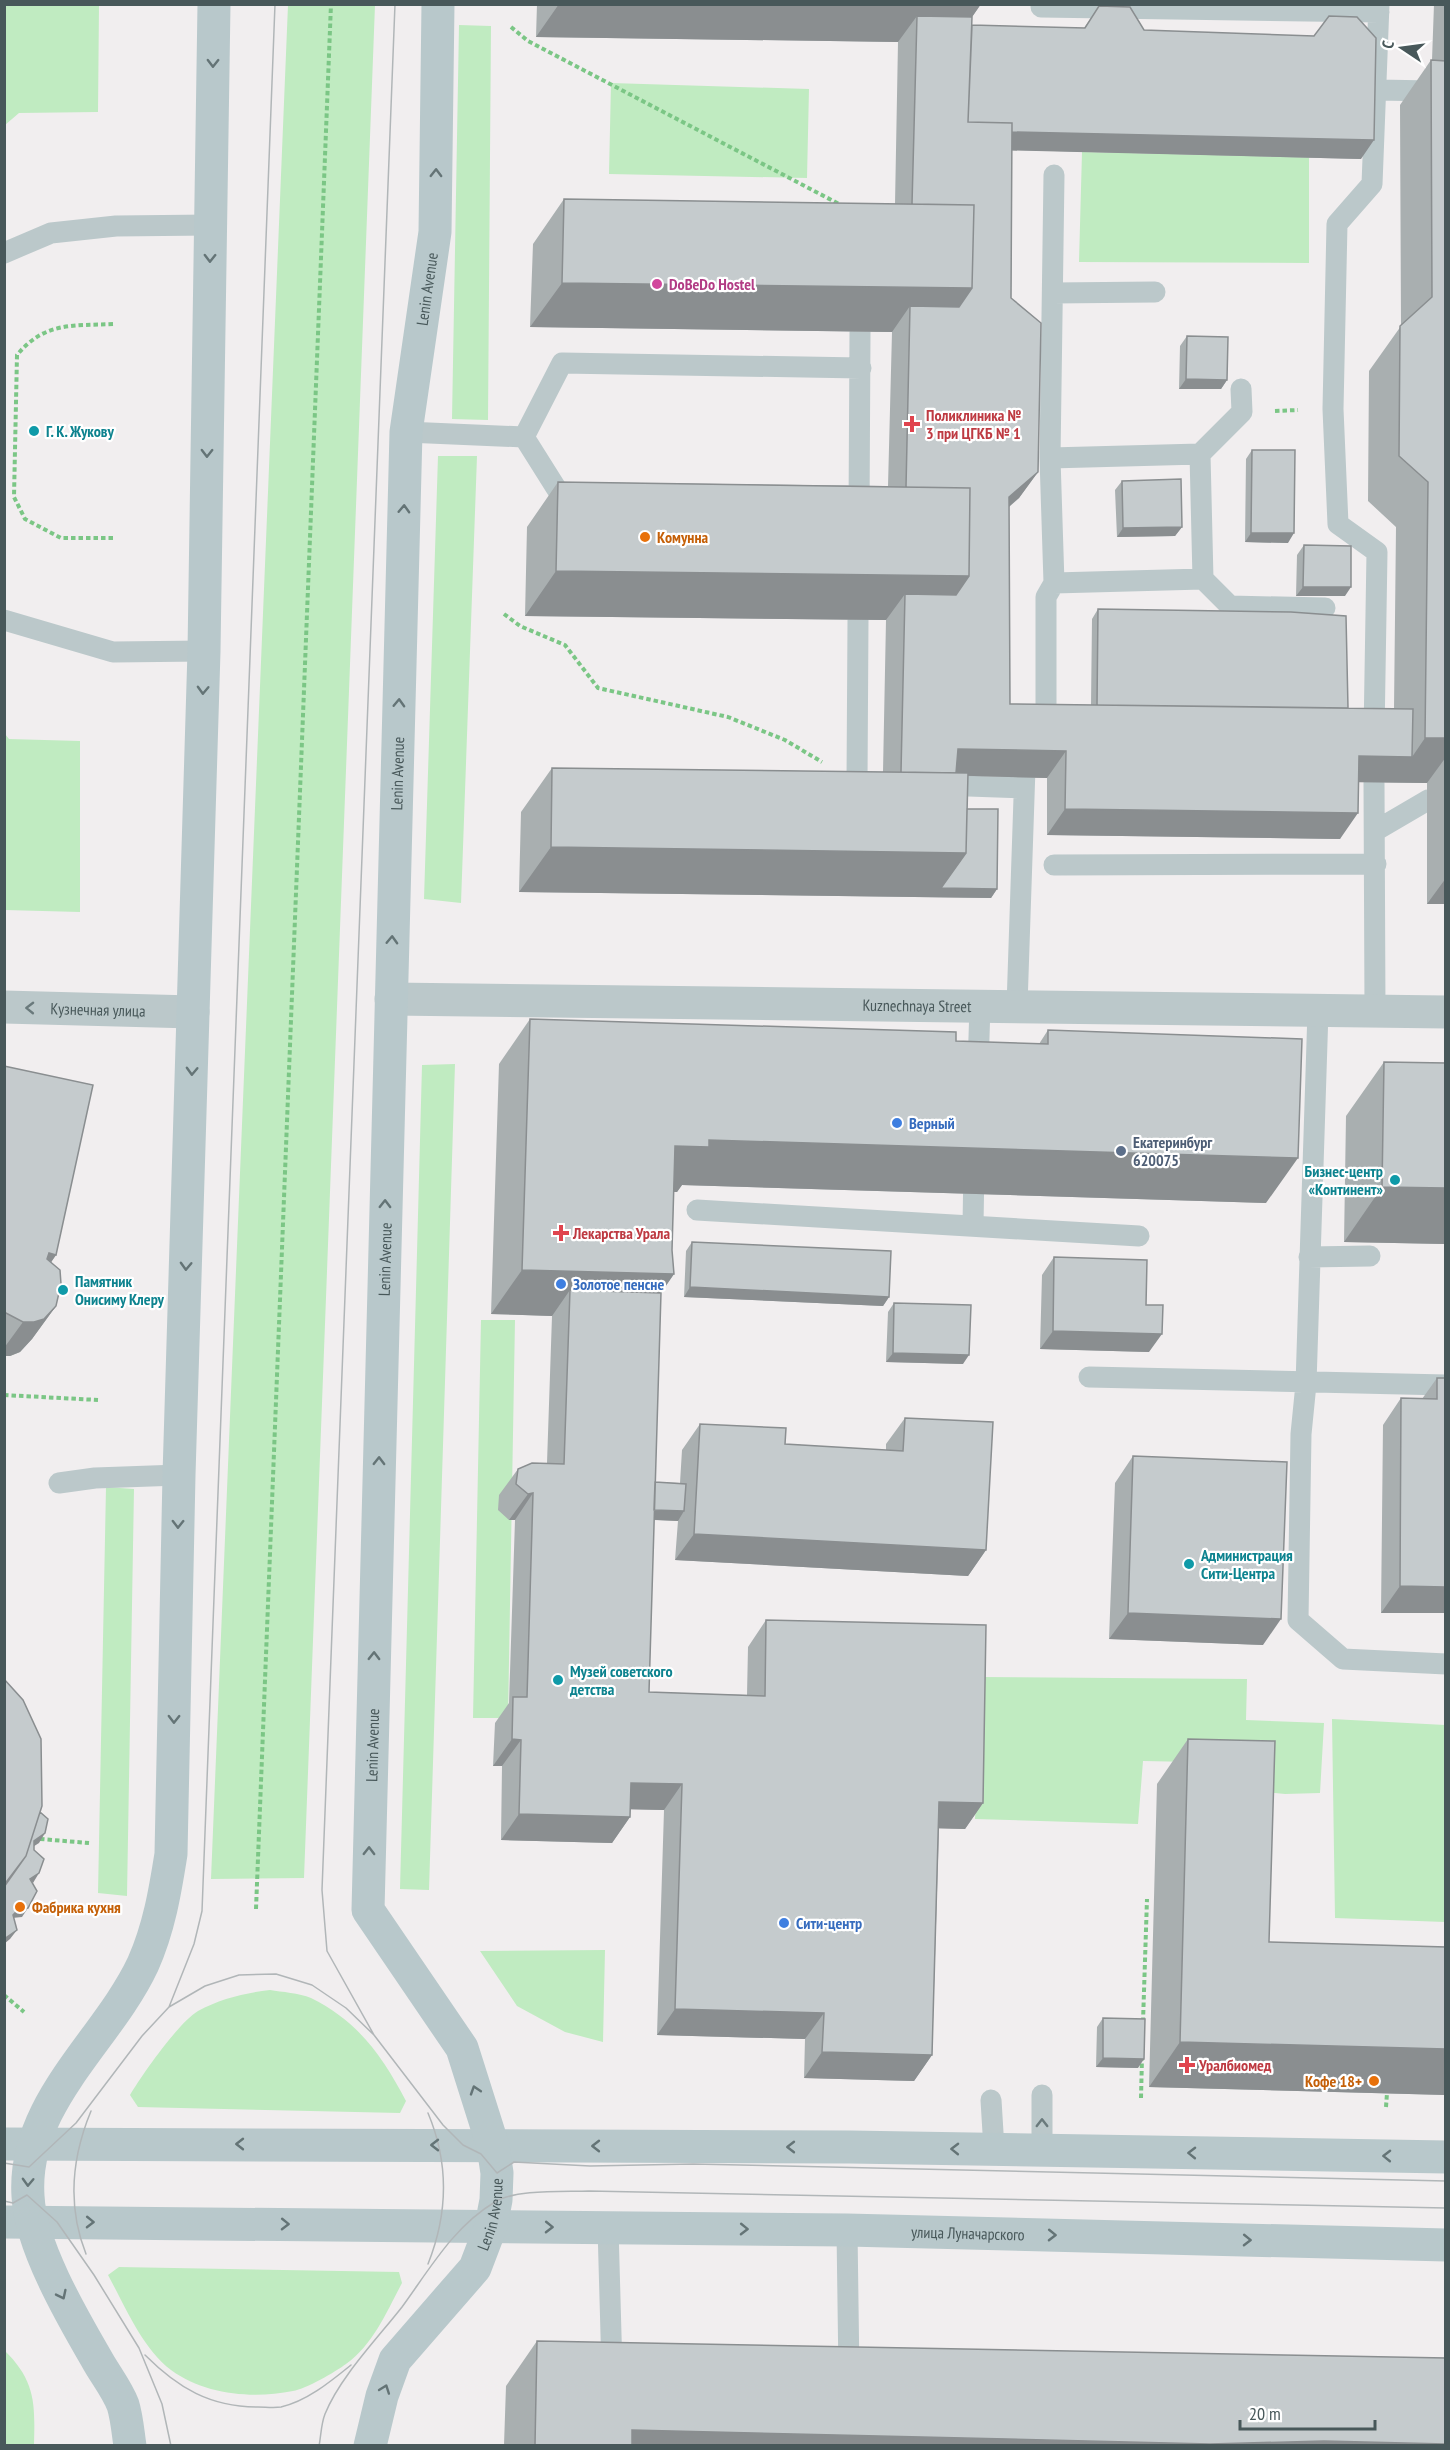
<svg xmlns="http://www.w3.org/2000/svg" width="1450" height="2450" font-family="'PT Sans Narrow',sans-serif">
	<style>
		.green { fill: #c0ebc1 }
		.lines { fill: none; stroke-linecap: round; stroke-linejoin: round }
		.path { stroke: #7bc685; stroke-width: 4; stroke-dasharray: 4.5 3; stroke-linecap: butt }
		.service { stroke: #bbc8ca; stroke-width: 21 }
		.minor { stroke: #bbc8ca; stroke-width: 33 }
		.secondary { stroke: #b8c8cb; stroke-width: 33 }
		.tram { stroke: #b1b6b8; stroke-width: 1.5 }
		.wall { fill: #a9afb0 }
		.shaded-wall { fill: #8a8e90 }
		.building { fill: #c5cbcd; stroke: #8a8e90; stroke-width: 1.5 }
		.oneway { stroke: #647476 }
		.oneway2 { stroke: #6a7a7c }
		.hotel-dot { fill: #d1479c; stroke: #fff; stroke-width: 2 }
		.health-dot { fill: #e0444e; stroke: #fff; stroke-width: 2 }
		.culture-dot { fill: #0f9aa8; stroke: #fff; stroke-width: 2 }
		.food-dot { fill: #e8710a; stroke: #fff; stroke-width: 2 }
		.shop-dot { fill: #3f7fe0; stroke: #fff; stroke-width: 2 }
		.service-dot { fill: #5c6f8a; stroke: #fff; stroke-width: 2 }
		.labels { text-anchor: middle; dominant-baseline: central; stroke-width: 4.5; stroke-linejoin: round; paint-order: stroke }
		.hotel-label { font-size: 16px; font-weight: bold; fill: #b23c85; stroke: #fff; text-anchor: start }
		.street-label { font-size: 16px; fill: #48585a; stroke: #fff }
		.health-label { font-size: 16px; font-weight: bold; fill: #be3a42; stroke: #fff; text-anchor: start }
		.culture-label { font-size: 16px; font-weight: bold; fill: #0d838f; stroke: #fff; text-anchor: start }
		.food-label { font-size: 16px; font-weight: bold; fill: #c56008; stroke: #fff; text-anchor: start }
		.shop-label { font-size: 16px; font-weight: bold; fill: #366cbe; stroke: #fff; text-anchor: start }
		.service-label { font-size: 16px; font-weight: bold; fill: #4e5e75; stroke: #fff; text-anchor: start }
	</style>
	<rect width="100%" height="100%" fill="#f1eeef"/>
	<path class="green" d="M5,4L99,5L98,112L19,113L5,125Z
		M288,5H375L304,1878L211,1879Z
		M459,25L491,26L488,420L452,419Z
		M611,83L809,89L807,178L609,174Z
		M1082,152L1309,157V263L1079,262Z
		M438,456H477L461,903L424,899Z
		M5,734L9,739L80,741V912L5,910Z
		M455,1064L429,1890L400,1889L422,1065Z
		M481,1320H515L508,1718H473Z
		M106,1487L134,1489L127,1896L98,1893Z
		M982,1677L1247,1679L1246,1720L1324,1723L1320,1793L1285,1794L1248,1790L1243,1763L1143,1761L1138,1824L975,1819Z
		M1332,1719L1445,1725V1922L1335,1918Z
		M605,1950L603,2042L565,2032L517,2006L480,1951Z
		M270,1990C282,1992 299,1993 311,1998C358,2021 383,2057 406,2101L400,2113L138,2107L130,2095C142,2075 179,2022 198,2011C220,1999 245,1993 270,1990Z
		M119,2267L399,2272L402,2283C387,2311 373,2345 346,2364C335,2372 306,2389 293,2391C253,2399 205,2395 171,2370C142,2348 125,2306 108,2275Z
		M4,2350C36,2381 35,2404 34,2445H5Z"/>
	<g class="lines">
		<path class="path" d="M511,27L528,41L841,205
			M1275,411L1298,410
			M113,538H61L25,519L14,497L17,355C45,321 74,326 114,324
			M504,614L520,626L565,645L598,688L728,717L785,740L822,762
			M4,1395L98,1400
			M40,1839L89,1843
			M256,1909L331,4
			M4,1995L24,2012
			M1143,2022L1147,1899
			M1141,2098L1142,2057
			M1386,2107L1387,2093"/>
		<path class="service" d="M1041,4V7L1379,12
			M1378,90L1432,91
			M4,253L51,233L116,226L210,225
			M1053,293L1155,292
			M406,432L524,437
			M1050,458L1200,454L1242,412L1241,389
			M576,499H563L524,437L562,363L861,368
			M859,515L860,332
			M1203,579L1230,606L1325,608
			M1054,583L1203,579L1200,454
			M4,620L113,652L204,651
			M858,620L857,782L873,783
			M1374,735L1377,552L1338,524L1333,409L1337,224L1372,184L1379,4
			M1374,783L1375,1011
			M940,785L1023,788
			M1375,831L1428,800
			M1054,865L1376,864
			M1017,1006L1026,738L1046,713V597L1054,583L1050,458L1054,175
			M1318,1011L1306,1384L1301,1434L1298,1620L1343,1659L1446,1664
			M978,1068L980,1006
			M697,1210L1139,1236
			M973,1225L974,1166
			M1309,1257L1370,1256
			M1089,1377L1446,1385
			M59,1483L95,1478L179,1475
			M1042,2095V2150
			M991,2100L994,2149
			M608,2227L612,2370
			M847,2230L849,2376"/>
		<g class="minor">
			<path id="s1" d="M391,999L1446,1012"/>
			<path id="s2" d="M4,1007L193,1012"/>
		</g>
		<g class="secondary">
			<path d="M4,2144L850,2147L1446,2157"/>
			<path id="s3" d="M4,2222L847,2230L1446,2245"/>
			<path d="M130,2446C128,2433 127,2418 123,2405C117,2389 104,2373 96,2358C71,2315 30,2244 28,2196C22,2103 107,2041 143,1964C159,1928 165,1892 171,1854L179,1475L204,651L214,4"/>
			<path id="s4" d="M370,2446L382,2396L395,2360L475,2268L491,2226L496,2200L497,2173L493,2146L462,2048L368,1910L406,432L435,232L438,4"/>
		</g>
		<path class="tram" d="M169,2007L194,1944L202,1911L275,4
			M374,2035L327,1951L322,1890L395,4
			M4,2163L29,2167L76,2123L142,2036L169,2007L205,1986L239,1975L276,1974L312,1985L346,2008L374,2035L443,2125L463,2145L481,2154L497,2173L514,2162L590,2166L693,2164L1446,2181
			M4,2201L13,2203L27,2195L57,2222L94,2275L139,2348L162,2404L171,2446
			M86,2254C67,2206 72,2157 91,2111
			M428,2264C448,2214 449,2163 428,2113
			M145,2355C178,2388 210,2407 258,2407C265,2407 274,2408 281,2407C307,2401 330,2382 351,2365
			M319,2446C321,2436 321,2424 325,2414C340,2377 377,2339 402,2307C429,2270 454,2226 495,2202C516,2189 564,2192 589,2191L1446,2208"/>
	</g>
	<path class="wall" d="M537,4H981L972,17V25L1084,28L1099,6L1144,30L1361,159L1012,150L1011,298L1038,472L1019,498L1009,507L1010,704L1091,705L1092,619L1098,609L1348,708L1394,709L1396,527L1368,501L1369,371L1401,326L1400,105L1431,60H1432L1434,4H1446V904H1427V783L1358,782L1340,839L1047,835V778L967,776V809L997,889L991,898L519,892L521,812L552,768L883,772L886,620L525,616L527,527L558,482L888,486L892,332L530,327L533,244L564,199L895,204L898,42L536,37Z
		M1187,336L1227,380L1221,389H1179L1180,346Z
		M1252,450L1288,543L1245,542L1246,459Z
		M1122,481L1182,527L1175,536L1117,537L1115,490Z
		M1304,545L1345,596H1296L1297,555Z
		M530,1019L956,1041L1039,1044L1048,1030L1266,1203L682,1185L677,1192H674L672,1250L674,1274L661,1293L655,1482L680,1483L682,1450L700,1424L785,1444L886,1450V1444L905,1418L986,1550L968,1576L675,1560L678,1521L654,1520L649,1692L747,1695L748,1647L766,1620L983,1803L965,1829L939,1828L932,2055L914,2081L804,2078L805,2039L657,2035L664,1810L630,1809V1817L612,1843L501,1840L502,1766H493L495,1723L509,1703L515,1520H509L498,1510L499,1495L518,1469L547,1463L552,1316L491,1314L499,1064Z
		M1384,1062L1446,1063V1289H1444L1445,1244L1344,1242L1346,1116Z
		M4,1066L56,1255L51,1262L56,1306L32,1339L20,1352L10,1356H4Z
		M692,1242L889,1297L883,1306L684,1297L686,1251Z
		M1054,1257L1146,1305L1149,1352L1040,1349L1042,1275Z
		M894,1303L963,1364L886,1362L888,1312Z
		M1437,1378L1446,1613H1381L1383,1425L1401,1398L1422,1399Z
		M1133,1456L1263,1645L1109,1639L1115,1483Z
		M1188,1739L1269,1942L1446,1947V2095L1149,2087L1157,1784Z
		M1103,2018L1138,2068L1096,2067L1097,2027Z
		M537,2341L1446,2445H504L506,2386Z"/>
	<path class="shaded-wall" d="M559,4H981L954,43L917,16L898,42L536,37Z
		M963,130L1374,140L1361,159L950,149Z
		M562,283L972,288L941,333L910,306L892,332L530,327Z
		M1186,379L1227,380L1221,389H1179Z
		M1038,472L1019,498L990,523L1009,497Z
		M1182,527L1175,536L1117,537L1123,528Z
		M1251,533H1294L1288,543L1245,542Z
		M556,571L969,576L938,621L905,594L886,620L525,616Z
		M1303,587H1351L1345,596H1296Z
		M1425,738H1446V757L1427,783L1340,782L1359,756L1412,757Z
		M958,749L1066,751L1047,778L939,775Z
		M1065,809L1358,813L1340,839L1047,835Z
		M551,847L966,853L997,889L991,898L519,892Z
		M1446,878V904H1427Z
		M709,1140L1298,1158L1266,1203L682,1185L677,1192L644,1191L675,1146Z
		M1382,1187L1446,1188L1445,1244L1344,1242Z
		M49,1253L56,1255L33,1289Z
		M522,1270L674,1274L643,1319L570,1290L552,1316L491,1314Z
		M690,1287L889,1297L883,1306L684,1297Z
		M56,1306L32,1339L20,1352L10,1356H4V1348L23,1322Z
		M1053,1331L1162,1334L1149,1352L1040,1349Z
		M893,1353L969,1355L963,1364L886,1362Z
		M533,1493L515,1520H509L528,1494Z
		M643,1510L684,1511L678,1521L637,1519Z
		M694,1534L986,1550L968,1576L675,1560Z
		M1400,1586L1446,1587V1613H1381Z
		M1128,1613L1281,1619L1263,1645L1109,1639Z
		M512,1739L521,1740L502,1766H493Z
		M631,1783L682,1784L664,1810L613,1809Z
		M939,1802L983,1803L965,1829L921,1828Z
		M519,1814L630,1817L612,1843L501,1840Z
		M45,1833L39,1843L28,1850L34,1841Z
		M39,1873L33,1883L30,1879Z
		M28,1908L22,1917L12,1918L13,1915L19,1909Z
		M17,1930L10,1939L4,1944V1939Z
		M675,2009L824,2013L805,2039L657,2035Z
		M1180,2042L1446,2049V2095L1149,2087Z
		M822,2052L932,2055L914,2081L804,2078Z
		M1103,2058L1144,2059L1138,2068L1096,2067Z
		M632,2430L1324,2441L1446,2444V2445H621Z"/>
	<path class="building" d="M1099,6L1130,7L1144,30L1314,36L1329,16L1357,17L1376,38L1374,140L1012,132V123L968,122L972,25L1085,28Z
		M917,16L972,17L968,122L1012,123L1011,298L1041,323L1038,472L1009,497L1010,704L1413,709L1412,757L1359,756L1358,813L1065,809L1066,751L958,749L956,773L901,772L905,594L956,595L969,576L970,488L906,487L910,306L959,307L972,288L974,205L912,204Z
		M1431,60L1446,61V738H1425L1428,482L1399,456L1400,326L1432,297Z
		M564,199L974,205L972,288L562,283Z
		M1187,336L1228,337L1227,380L1186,379Z
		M1252,450H1295L1294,533H1251Z
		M1181,479L1182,527L1123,528L1122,481Z
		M558,482L970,488L969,576L556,571Z
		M1304,545L1351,546V587H1303Z
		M1098,609L1291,612L1346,616L1348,708L1097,705Z
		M552,768L968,773L966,853L551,847Z
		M967,809H998L997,889L941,888L966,853Z
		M530,1019L956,1032V1041L1048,1044V1030L1302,1039L1298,1158L709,1140V1147L675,1146L672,1250L674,1274L522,1270Z
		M1384,1062L1446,1063V1188L1382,1187Z
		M4,1066L93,1085L56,1255L49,1253L47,1259L60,1270L61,1284L56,1306L44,1319L34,1322H23L4,1312Z
		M692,1242L891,1251L889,1297L690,1287Z
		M1054,1257L1147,1260L1146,1305H1163L1162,1334L1053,1331Z
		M570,1290L661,1293L649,1692L765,1696L766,1620L986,1625L983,1803L939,1802L932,2055L822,2052L824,2013L675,2009L682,1784L631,1783L630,1817L519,1814L521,1740L512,1739L513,1697H527L533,1493L528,1494L516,1484L518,1469L532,1463L564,1464Z
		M894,1303L971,1305L969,1355L893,1353Z
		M1437,1378H1446V1587L1400,1586L1401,1398L1437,1399Z
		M905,1418L993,1422L986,1550L694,1534L700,1424L786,1428L785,1444L903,1451Z
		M1133,1456L1287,1462L1281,1619L1128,1613Z
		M655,1482L686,1484L684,1511L654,1510Z
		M4,1679L23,1700L41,1739L42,1806L26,1856L4,1885Z
		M1188,1739L1275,1741L1269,1942L1446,1947V2049L1180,2042Z
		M40,1812L48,1819L45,1833L34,1841V1850L44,1859L39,1873L30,1879L37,1891L28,1908L19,1909L13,1915L17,1930L4,1939V1887L26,1856Z
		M1103,2018L1145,2019L1144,2059L1103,2058Z
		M537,2341L1446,2358V2444L1324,2441L1210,2444L632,2430V2445H535Z"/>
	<defs><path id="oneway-chevron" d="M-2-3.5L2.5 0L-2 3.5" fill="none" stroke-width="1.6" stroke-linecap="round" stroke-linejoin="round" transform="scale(1.5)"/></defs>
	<g class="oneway">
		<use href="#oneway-chevron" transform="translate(213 63) rotate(91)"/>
		<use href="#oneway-chevron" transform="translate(436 173) rotate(-89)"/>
		<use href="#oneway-chevron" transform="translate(210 258) rotate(91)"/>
		<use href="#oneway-chevron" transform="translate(207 453) rotate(91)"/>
		<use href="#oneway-chevron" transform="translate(404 509) rotate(-88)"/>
		<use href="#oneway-chevron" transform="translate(203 690) rotate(92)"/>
		<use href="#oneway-chevron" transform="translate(399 703) rotate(-88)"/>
		<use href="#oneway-chevron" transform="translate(392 940) rotate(-88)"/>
		<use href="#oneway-chevron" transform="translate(192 1071) rotate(92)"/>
		<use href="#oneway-chevron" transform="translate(385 1204) rotate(-89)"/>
		<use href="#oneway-chevron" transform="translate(186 1266) rotate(92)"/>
		<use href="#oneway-chevron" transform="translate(379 1461) rotate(-89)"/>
		<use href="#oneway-chevron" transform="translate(178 1524) rotate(91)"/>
		<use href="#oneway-chevron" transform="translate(374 1656) rotate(-89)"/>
		<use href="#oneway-chevron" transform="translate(174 1719) rotate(91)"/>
		<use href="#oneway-chevron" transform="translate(369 1851) rotate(-89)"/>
		<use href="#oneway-chevron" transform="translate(475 2090) rotate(-108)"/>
		<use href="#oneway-chevron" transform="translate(240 2144) rotate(-180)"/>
		<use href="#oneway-chevron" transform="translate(435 2145) rotate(-180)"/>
		<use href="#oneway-chevron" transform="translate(596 2146) rotate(-180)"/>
		<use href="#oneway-chevron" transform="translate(791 2147) rotate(-180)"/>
		<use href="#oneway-chevron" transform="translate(955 2149) rotate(-179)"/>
		<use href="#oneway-chevron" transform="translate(1192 2153) rotate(-179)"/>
		<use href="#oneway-chevron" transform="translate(1387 2156) rotate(-179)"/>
		<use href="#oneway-chevron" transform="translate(28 2182) rotate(92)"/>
		<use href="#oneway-chevron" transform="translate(90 2222) rotate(1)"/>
		<use href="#oneway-chevron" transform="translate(285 2224) rotate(1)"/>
		<use href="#oneway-chevron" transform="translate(549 2227) rotate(1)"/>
		<use href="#oneway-chevron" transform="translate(744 2229) rotate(1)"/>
		<use href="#oneway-chevron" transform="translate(1052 2235) rotate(1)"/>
		<use href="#oneway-chevron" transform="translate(1247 2240) rotate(1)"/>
		<use href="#oneway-chevron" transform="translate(62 2295) rotate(64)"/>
		<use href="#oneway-chevron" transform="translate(385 2389) rotate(-70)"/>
	</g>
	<g class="oneway2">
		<use href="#oneway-chevron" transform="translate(30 1008) rotate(-179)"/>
		<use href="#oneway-chevron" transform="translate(1042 2123) rotate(-90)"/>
	</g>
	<circle class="hotel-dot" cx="657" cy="284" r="6"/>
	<g class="health-dot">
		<path d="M909 415h6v6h6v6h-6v6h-6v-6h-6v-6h6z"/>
		<path d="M558 1224h6v6h6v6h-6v6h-6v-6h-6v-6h6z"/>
		<path d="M1184 2056h6v6h6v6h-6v6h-6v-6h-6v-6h6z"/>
	</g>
	<g class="culture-dot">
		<circle cx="34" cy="431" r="6"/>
		<circle cx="1395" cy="1180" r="6"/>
		<circle cx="63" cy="1290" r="6"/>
		<circle cx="1189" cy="1564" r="6"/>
		<circle cx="558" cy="1680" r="6"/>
	</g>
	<g class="food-dot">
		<circle cx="645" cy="537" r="6"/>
		<circle cx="20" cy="1907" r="6"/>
		<circle cx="1374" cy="2081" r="6"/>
	</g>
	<g class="shop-dot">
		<circle cx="897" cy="1123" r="6"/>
		<circle cx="561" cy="1284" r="6"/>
		<circle cx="784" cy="1923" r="6"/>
	</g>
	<circle class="service-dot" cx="1121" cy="1151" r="6"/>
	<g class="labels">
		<g class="hotel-label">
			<text x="669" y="284">DoBeDo Hostel</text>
		</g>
		<g class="street-label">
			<text stroke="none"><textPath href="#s4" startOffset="2230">Lenin Avenue</textPath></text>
			<text stroke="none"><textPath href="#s4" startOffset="1744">Lenin Avenue</textPath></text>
			<text stroke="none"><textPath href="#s1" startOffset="526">Kuznechnaya Street</textPath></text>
			<text stroke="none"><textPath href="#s2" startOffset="94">Кузнечная улица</textPath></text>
			<text stroke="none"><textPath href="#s4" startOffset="1258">Lenin Avenue</textPath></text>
			<text stroke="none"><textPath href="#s4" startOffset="772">Lenin Avenue</textPath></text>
			<text stroke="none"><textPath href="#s4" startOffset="268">Lenin Avenue</textPath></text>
			<text stroke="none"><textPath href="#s3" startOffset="964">улица Луначарского</textPath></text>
		</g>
		<g class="health-label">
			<text x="926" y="415">Поликлиника №<tspan x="926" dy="18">3 при ЦГКБ № 1</tspan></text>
			<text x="573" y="1233">Лекарства Урала</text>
			<text x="1199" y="2065">Уралбиомед</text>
		</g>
		<g class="culture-label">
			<text x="46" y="431">Г. К. Жукову</text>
			<text x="1383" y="1171" text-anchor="end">Бизнес-центр<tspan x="1383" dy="18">«Континент»</tspan></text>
			<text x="75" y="1281">Памятник<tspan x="75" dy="18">Онисиму Клеру</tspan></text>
			<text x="1201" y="1555">Администрация<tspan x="1201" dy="18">Сити-Центра</tspan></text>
			<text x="570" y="1671">Музей советского<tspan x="570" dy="18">детства</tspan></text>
		</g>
		<g class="food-label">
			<text x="657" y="537">Комунна</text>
			<text x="32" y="1907">Фабрика кухня</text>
			<text x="1362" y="2081" text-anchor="end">Кофе 18+</text>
		</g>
		<g class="shop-label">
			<text x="909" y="1123">Верный</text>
			<text x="573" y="1284">Золотое пенсне</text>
			<text x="796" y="1923">Сити-центр</text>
		</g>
		<g class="service-label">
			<text x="1133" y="1142">Екатеринбург<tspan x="1133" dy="18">620075</tspan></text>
		</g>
	</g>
	<rect width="1450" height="2450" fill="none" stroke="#48585a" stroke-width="12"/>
	<g transform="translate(1402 48) rotate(283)" stroke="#ffffff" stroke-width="4.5" paint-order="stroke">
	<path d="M0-4.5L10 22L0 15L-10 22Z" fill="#48585a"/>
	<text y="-9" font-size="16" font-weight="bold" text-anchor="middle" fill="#48585a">С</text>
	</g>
	<path d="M1240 2420v9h135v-9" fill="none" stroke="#48585a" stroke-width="3"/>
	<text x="1249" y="2420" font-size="18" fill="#48585a" stroke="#ffffff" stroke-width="4.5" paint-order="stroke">20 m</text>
</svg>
